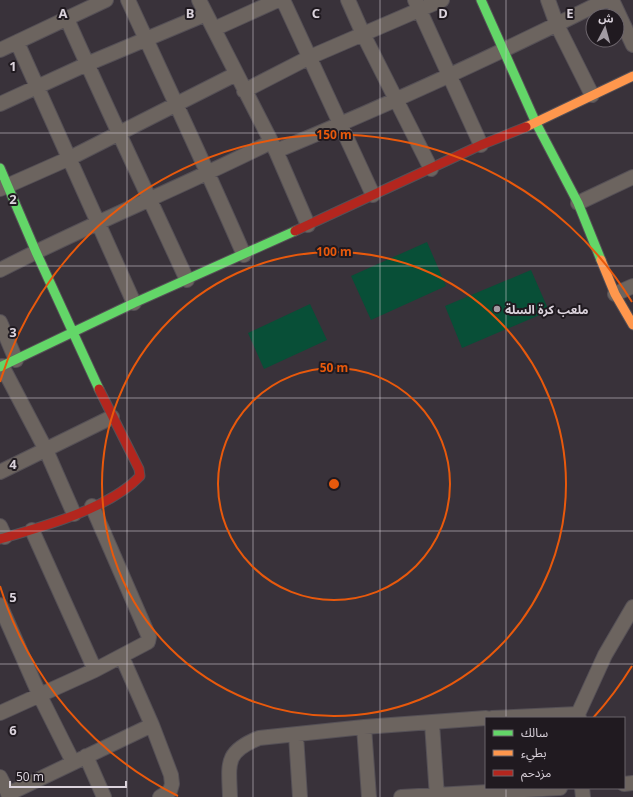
<svg xmlns="http://www.w3.org/2000/svg" width="633" height="797" font-family="'Noto Sans','Noto Sans Arabic',sans-serif">
	<style>
		.green { fill: #084f37 }
		.lines { fill: none; stroke-linecap: round; stroke-linejoin: round }
		.street-casing { stroke: #555056; stroke-width: 16 }
		.fast-casing { stroke: #555056; stroke-width: 11 }
		.slow-casing { stroke: #555056; stroke-width: 11 }
		.jam-casing { stroke: #555056; stroke-width: 11 }
		.street { stroke: #6c645f; stroke-width: 14 }
		.fast { stroke: #63d668; stroke-width: 9 }
		.slow { stroke: #ff974d; stroke-width: 9 }
		.jam { stroke: #b3261e; stroke-width: 9 }
		.grid { fill: none; stroke: #dbd3dc; stroke-width: 1; stroke-opacity: 0.55 }
		.ring { fill: none; stroke: #e8590c; stroke-width: 2 }
		.poi-dot { fill: #a29ba3; stroke: #201a20; stroke-width: 1.5 }
		.labels { text-anchor: middle; dominant-baseline: central; stroke-width: 4; stroke-linejoin: round; paint-order: stroke }
		.poi-label { font-size: 12px; font-weight: bold; fill: #dbd3dc; stroke: #201a20; text-anchor: start }
		.grid-label { font-size: 13px; text-anchor: middle; font-weight: bold; fill: #dbd3dc; stroke: #201a20; stroke-width: 4; stroke-linejoin: round; paint-order: stroke }
		.centre { fill: #e8590c; stroke: #201a20; stroke-width: 2 }
		.ring-label { font-size: 12px; text-anchor: middle; font-weight: bold; fill: #e8590c; stroke: #201a20; stroke-width: 4; stroke-linejoin: round; paint-order: stroke }
	</style>
	<rect width="100%" height="100%" fill="#39323a"/>
	<path class="green" d="M427,242L446,286L371,320L351,276Z
		M531,270L549,311L462,348L445,306Z
		M310,304L327,340L264,369L248,333Z"/>
	<g class="lines">
		<g class="street-casing">
			<path id="street" d="M128,0C167,85 207,169 244,255
				M199,0L276,151L308,225
				M283,0L373,195
				M348,0L363,34L431,169
				M415,0L481,145
				M548,0L557,25L592,95
				M612,0L633,45
				M67,19C106,107 147,193 187,280
				M214,29L278,0
				M17,42L134,303
				M0,50L106,0
				M244,91L310,57L442,0
				M0,104L87,64L206,14
				M276,151C388,105 498,54 606,0
				M0,189L70,158L236,74
				M578,203L633,177
				M0,270C89,224 182,187 271,142
				M615,294L633,286
				M0,322L16,360
				M2,366L46,450L74,514
				M0,472L112,417
				M0,526L5,537
				M32,530L95,670
				M0,605L40,696L73,762
				M122,657L152,725L171,775L172,784L170,791L160,797
				M0,713L95,670L148,642L149,637L92,506
				M578,714L605,655L633,607
				M492,718L578,714L579,718
				M432,723L437,797
				M364,727L369,797
				M296,735L300,797
				M86,756L104,797
				M0,777L10,797
				M624,784L633,783
				M582,788L583,797
				M8,794L152,725
				M230,797C229,764 224,752 259,738L364,727L486,718
				M401,797L560,788"/>
		</g>
		<g class="fast-casing">
			<path id="fast" d="M481,0L536,123L578,203L601,260
				M0,168L36,252L99,389
				M0,367L134,303L295,231"/>
		</g>
		<g class="slow-casing">
			<path id="slow" d="M526,127L633,76
				M601,260L615,294L633,325"/>
		</g>
		<g class="jam-casing">
			<path id="jam" d="M295,231L481,145L526,127
				M0,539C42,527 111,508 140,476L139,469L99,389"/>
		</g>
		<use href="#street" class="street"/>
		<use href="#fast" class="fast"/>
		<use href="#slow" class="slow"/>
		<use href="#jam" class="jam"/>
	</g>
	<path class="grid" d="M127,0V797M253,0V797M380,0V797M506,0V718M0,133H633M0,266H633M0,398H633M0,531H633M0,664H633M506,788V797"/>
	<g class="ring">
		<circle cx="334" cy="484" r="116"/>
		<circle cx="334" cy="484" r="232"/>
		<path d="M632 666A349 349 0 0 1 593 718M178 796A349 349 0 0 1 0 586M0 382A349 349 0 0 1 632 302"/>
	</g>
	<circle class="poi-dot" cx="497" cy="309" r="4"/>
	<g class="labels">
		<g class="poi-label">
			<text x="505" y="309">ملعب كرة السلة</text>
		</g>
	</g>
	<g class="grid-label">
		<text x="63" y="18">A</text>
		<text x="190" y="18">B</text>
		<text x="316" y="18">C</text>
		<text x="443" y="18">D</text>
		<text x="570" y="18">E</text>
		<text x="13" y="71">1</text>
		<text x="13" y="204">2</text>
		<text x="13" y="337">3</text>
		<text x="13" y="469">4</text>
		<text x="13" y="602">5</text>
		<text x="13" y="735">6</text>
	</g>
	<circle cx="334" cy="484" r="6" class="centre"/>
	<g class="ring-label">
		<text x="334" y="139">150 m</text>
		<text x="334" y="256">100 m</text>
		<text x="334" y="372">50 m</text>
	</g>
	<rect x="485" y="717" width="140" height="72" fill="#201a20" stroke="#6b646b"/>
	<rect x="493" y="730" width="20" height="6" fill="#63d668" stroke="#6b646b"/>
	<text x="521" y="737" font-size="12" fill="#dbd3dc">سالك</text>
	<rect x="493" y="750" width="20" height="6" fill="#ff974d" stroke="#6b646b"/>
	<text x="521" y="757" font-size="12" fill="#dbd3dc">بطيء</text>
	<rect x="493" y="770" width="20" height="6" fill="#b3261e" stroke="#6b646b"/>
	<text x="521" y="777" font-size="12" fill="#dbd3dc">مزدحم</text>
	<g transform="translate(605 28) rotate(6)"><circle r="19" fill="#201a20" stroke="#6b646b"/>
	<path d="M0-3L7 15L0 10L-7 15Z" fill="#a29ba3"/>
	<text y="-6" font-size="11" font-weight="bold" text-anchor="middle" fill="#dbd3dc">ش</text>
	</g>
	<path d="M10 781v6h116v-6" fill="none" stroke="#dbd3dc" stroke-width="2"/>
	<text x="16" y="781" font-size="12" fill="#dbd3dc" stroke="#201a20" stroke-width="3" paint-order="stroke">50 m</text>
</svg>
